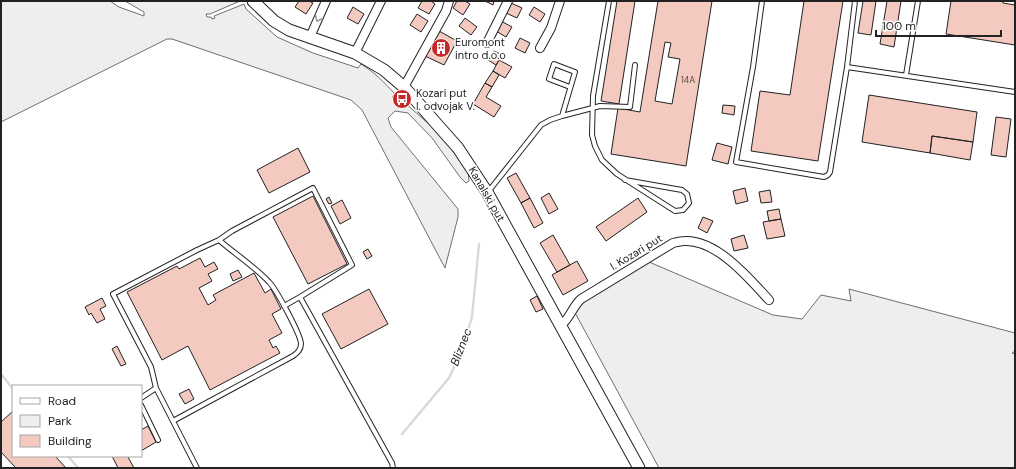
<svg xmlns="http://www.w3.org/2000/svg" width="1016" height="469" font-family="'DM Sans',sans-serif">
	<style>
		.green { fill: #eee; stroke: #6f6f6f }
		.lines { fill: none; stroke-linecap: round; stroke-linejoin: round }
		.stream { stroke: #d9d9d9; stroke-width: 2.5 }
		.building { fill: #f3c9c0; stroke: #222; fill-rule: evenodd }
		.lane-casing { stroke: #222; stroke-width: 6 }
		.street-casing { stroke: #222; stroke-width: 10 }
		.secondary-casing { stroke: #222; stroke-width: 13 }
		.lane { stroke: #fff; stroke-width: 4 }
		.street { stroke: #fff; stroke-width: 8 }
		.secondary { stroke: #fff; stroke-width: 11 }
		.oneway { stroke: #9c9c9c }
		.labels { text-anchor: middle; dominant-baseline: central; stroke-width: 3; stroke-linejoin: round; paint-order: stroke }
		.number-label { font-size: 9px; fill: #564c4a }
		.poi-label { font-size: 11px; fill: #222; stroke: #fff; text-anchor: start }
		.street-label { font-size: 11px; fill: #222; stroke: #fff }
		.water-label { font-size: 12px; font-style: italic; fill: #222; stroke: #fff }
	</style>
	<rect width="100%" height="100%" fill="#fff"/>
	<path class="green" d="M1,1H110L119,7L144,16V12L125,1H240L210,14H206L207,17H211L212,19L215,18L214,16L244,4L246,9L277,37L313,53L358,68L361,64C374,72 384,82 395,94L392,97L397,101L399,99L404,102L438,132L468,171L469,181L466,183L460,177L432,138L408,113L395,111L388,118L391,127L458,209V217L445,268L362,110L351,100L172,39H167L1,122Z
		M649,262L773,315L802,319L821,295L851,301L849,289L1015,333V351L1012,353L1015,354V468H659L573,309Z"/>
	<g class="lines">
		<path class="stream" d="M1,374L13,389
			M402,434L449,378L461,352L472,317L479,244
			M68,456L78,468"/>
	</g>
	<path class="building" d="M299,1H309L313,3L306,14L295,7Z
		M422,1H431L435,4L429,14L418,8Z
		M457,1H465L470,4L463,15L453,8Z
		M485,1H494L493,5Z
		M617,1H635L619,104L601,101Z
		M658,1H712L686,166L611,154L618,108L640,112ZM665,42L671,43L668,57L680,59L672,104L655,101Z
		M804,1H843L818,161L751,151L760,91L790,95Z
		M863,1H876L871,35L858,33Z
		M887,1H901L894,47L880,44Z
		M951,1H1003V3L1015,5V45L946,34Z
		M511,3L522,8L517,18L506,13Z
		M353,7L364,14L358,24L347,18Z
		M534,7L545,14L540,22L529,15Z
		M417,14L428,21L421,32L410,25Z
		M465,18L477,27L471,35L459,26Z
		M501,21L512,27L506,37L496,31Z
		M439,31L457,41L444,65L425,56Z
		M520,38L530,43L525,53L515,48Z
		M494,51L502,55L496,65L488,60Z
		M499,60L512,67L505,78L493,71Z
		M493,71L499,75L492,87L485,83Z
		M485,83L492,87L486,97L501,106L494,117L473,104Z
		M869,95L977,112L973,142L932,136L930,153L862,142Z
		M723,105L735,106L734,115L722,113Z
		M996,117L1011,119L1006,157L991,155Z
		M932,136L973,142L970,160L930,153Z
		M717,143L732,147L728,164L712,160Z
		M298,148L310,172L269,193L257,170Z
		M516,173L530,198L521,203L507,178Z
		M745,188L748,201L736,204L733,191Z
		M770,190L772,202L761,203L759,192Z
		M549,193L558,209L549,214L541,198Z
		M313,196L347,264L308,284L273,217Z
		M329,197L332,203L329,204L326,199Z
		M530,198L543,223L534,228L521,203Z
		M638,198L647,212L606,241L596,227Z
		M342,200L351,218L340,224L331,206Z
		M779,209L781,219L769,221L767,211Z
		M703,217L713,221L707,233L698,228Z
		M781,219L785,236L767,239L763,222Z
		M553,235L570,265L557,272L540,243Z
		M744,235L748,248L734,251L731,239Z
		M368,249L372,256L367,259L363,252Z
		M200,258L205,267L214,262L218,269L208,274L212,281L199,288L208,305L216,300L213,295L254,273L265,293L271,289L281,309L272,314L282,333L269,340L273,348L276,346L280,353L210,390L188,346L162,360L127,292L177,266L179,269Z
		M577,261L588,281L563,295L552,275Z
		M238,270L242,277L233,281L230,274Z
		M369,289L388,324L341,349L322,314Z
		M537,296L543,309L536,312L530,300Z
		M102,298L106,306L100,309L105,319L97,323L91,313L89,315L85,307Z
		M117,346L126,364L121,366L112,349Z
		M189,389L194,399L185,404L179,394Z
		M13,411V456H55L66,468H16L1,452V422Z
		M148,426L156,442L141,451V430Z
		M112,456H131L128,457L134,468H118Z"/>
	<g class="lines">
		<g class="lane-casing">
			<path id="lane" d="M609,1L593,96L592,135L595,146L602,160L617,174L675,211L683,210L689,203L687,194L682,190L625,180
				M762,1L753,67L736,162L824,177L828,175L830,172L847,67L855,1
				M847,67L1015,92
				M906,75L918,1
				M562,116L600,106L630,107L635,65
				M488,192L541,125L550,120L562,116L575,72L554,64L549,79L570,87
				M219,240L232,231L313,188L352,265L300,297L392,463L393,468
				M284,306L300,297
				M141,398L156,388
				M141,405L158,440
				M173,421L293,356C297,353 301,350 301,344C301,335 276,289 269,282C254,266 235,254 219,240L197,250L113,294L151,367L156,388L197,468"/>
		</g>
		<g class="street-casing">
			<path id="street" d="M310,37L326,1
				M487,43L508,1
				M540,48L551,28L560,1
				M355,53L381,1
				M404,87L446,11L449,1
				M560,326C570,319 572,307 581,299L673,243C677,242 681,241 685,241C717,240 749,278 769,300"/>
		</g>
		<g class="secondary-casing">
			<path id="secondary" d="M253,1L274,21L289,30L355,53L384,70L404,87L458,148L487,192L639,468"/>
		</g>
		<use href="#lane" class="lane"/>
		<use href="#street" class="street"/>
		<use href="#secondary" class="secondary"/>
	</g>
	<defs><path id="oneway-chevron" d="M-2-3.5L2.5 0L-2 3.5" fill="none" stroke-width="1.6" stroke-linecap="round" stroke-linejoin="round"/></defs>
	<use class="oneway" href="#oneway-chevron" transform="translate(318 19) rotate(115)"/>
	<defs>
		<g id="building-disc" transform="scale(1)"><circle r="9.5" fill="#c62828" stroke="#fff"/><path d="M-4-6H4V6H1V3H-1V6H-4ZM-2.5-4.3h1.7v1.8h-1.7ZM.8-4.3h1.7v1.8H.8ZM-2.5-1h1.7V.8h-1.7ZM.8-1h1.7V.8H.8Z" fill="#fff"/></g>
		<g id="bus-disc" transform="scale(1)"><circle r="9.5" fill="#c62828" stroke="#fff"/><path d="M-5-6H5V4H4V6H2V4H-2V6H-4V4H-5ZM-3.5-4V0h7V-4ZM-3.5 1.2v1.5H-2V1.2ZM2 1.2v1.5H3.5V1.2Z" fill="#fff"/></g>
	</defs>
	<g fill-rule="evenodd">
		<use href="#building-disc" x="441" y="48"/>
		<use href="#bus-disc" x="402" y="99"/>
	</g>
	<g class="labels">
		<g class="number-label">
			<text x="688" y="80">14A</text>
		</g>
		<g class="poi-label">
			<text x="455" y="42">Euromont<tspan x="455" dy="13">intro d.o.o</tspan></text>
			<text x="416" y="93">Kozari put<tspan x="416" dy="13">I. odvojak V.</tspan></text>
		</g>
		<g class="street-label">
			<text transform="translate(487 194) rotate(60)">Kanalski put</text>
			<text transform="translate(636 252) rotate(-31)">I. Kozari put</text>
		</g>
		<g class="water-label">
			<text transform="translate(461 347) rotate(-69)">Bliznec</text>
		</g>
	</g>
	<rect width="1016" height="469" fill="none" stroke="#222222" stroke-width="4"/>
	<rect x="12" y="385" width="130" height="72" fill="#ffffff" stroke="#a7a7a7"/>
	<rect x="20" y="398" width="20" height="6" fill="#ffffff" stroke="#a7a7a7"/>
	<text x="48" y="405" font-size="12" fill="#222222">Road</text>
	<rect x="20" y="415" width="20" height="12" fill="#eeeeee" stroke="#a7a7a7"/>
	<text x="48" y="425" font-size="12" fill="#222222">Park</text>
	<rect x="20" y="435" width="20" height="12" fill="#f3c9c0" stroke="#a7a7a7"/>
	<text x="48" y="445" font-size="12" fill="#222222">Building</text>
	<path d="M876 30v6h125v-6" fill="none" stroke="#222222" stroke-width="2"/>
	<text x="882" y="30" font-size="12" fill="#222222" stroke="#ffffff" stroke-width="3" paint-order="stroke">100 m</text>
</svg>
